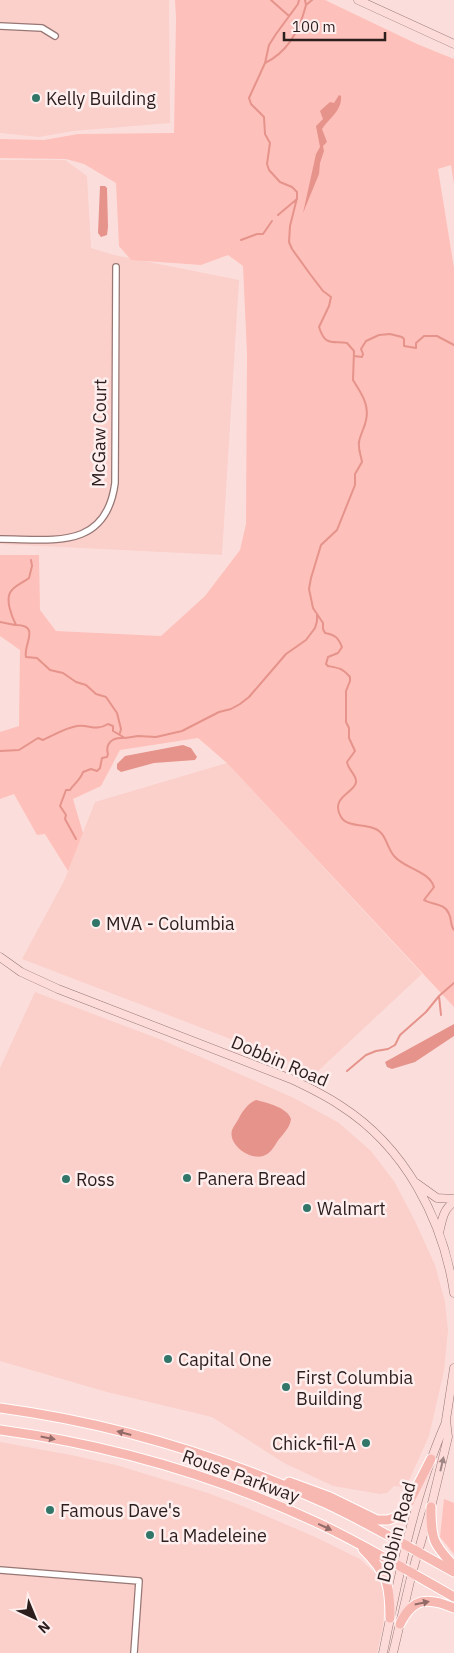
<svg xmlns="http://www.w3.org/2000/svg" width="454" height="1653" font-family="'IBM Plex Sans',sans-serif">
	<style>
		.built { fill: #fbcfca }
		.green { fill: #fec0ba }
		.water { fill: #e5938b }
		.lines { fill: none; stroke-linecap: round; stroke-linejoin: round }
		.stream { stroke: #e5938b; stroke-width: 2 }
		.street-casing { stroke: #977774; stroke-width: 8 }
		.secondary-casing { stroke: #977774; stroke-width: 9 }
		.primary-casing { stroke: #fff; stroke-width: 11 }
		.street { stroke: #fff; stroke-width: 5.5 }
		.secondary { stroke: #fcdbd9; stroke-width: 8 }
		.primary { stroke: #f8b8b2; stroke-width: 9 }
		.oneway { fill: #926b68 }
		.oneway2 { fill: #9e8684 }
		.poi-dot { fill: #327669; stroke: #feefee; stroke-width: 2 }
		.labels { text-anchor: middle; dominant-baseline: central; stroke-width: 5; stroke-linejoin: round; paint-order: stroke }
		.poi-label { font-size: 18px; fill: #2b1e1d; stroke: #feefee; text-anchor: start }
		.street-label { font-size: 18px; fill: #2b1e1d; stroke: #feefee }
	</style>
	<rect width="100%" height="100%" fill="#fbdedb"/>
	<path class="built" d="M0,0H169L170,123L73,131L39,137L0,133Z
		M0,160H65L87,176L91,248L114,255L239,280L222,555L0,544Z
		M227,763L422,974L317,1072L22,959L64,881L95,802Z
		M35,992L162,1040L294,1098L339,1123L371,1151L394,1181L415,1221L435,1265L445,1302L448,1330L444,1371L429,1436L406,1487L394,1486L387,1493L380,1494L333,1486L284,1463L212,1417L107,1392L0,1361V1068Z
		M0,1442L71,1455L116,1465L208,1493L245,1507L313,1536L360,1559L378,1576L385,1596L383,1626L377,1653H0Z"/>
	<path class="green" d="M175,0H325L417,44L454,59V184L451,165L438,169L454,268V1007L227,763L198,738L120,750L101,786L73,799L83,833L68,871L45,834L37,835L14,794L0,799V732L19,726L20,650L0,636V555H39L40,610L56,631L161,636L205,596L240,550L246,524L247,354L243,266L228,255L201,265L131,260L119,246L116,183L84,164L66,159L0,158V139L44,140L78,134L174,133L176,17Z
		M444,1499L454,1503V1554L440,1537Z"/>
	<path class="water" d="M339,95L341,96C342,111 330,117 322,129L327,142L323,146L324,151L320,163L319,174L303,213L316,154L320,147L316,126L323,119L320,111L330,102L334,103Z
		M100,186H105L107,188L108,227L107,235L101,237L98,233Z
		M183,745L191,748L197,757L195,760L154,763L121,772L117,769V764L125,756Z
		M454,1024V1036L415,1062L392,1069L387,1067L385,1062Z
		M256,1100C267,1103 287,1107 291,1119C290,1128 282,1135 277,1142C274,1147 270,1154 263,1156C250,1160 228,1145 232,1130C234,1125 238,1121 240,1116C244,1109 249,1103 256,1100Z"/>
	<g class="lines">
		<path class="stream" d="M271,0L289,16
			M299,0L298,4L276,34L269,45L265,63L249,98L251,104L264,117L265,134L270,143L267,164L269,170L280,182L292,187L297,192V198L290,226L289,242L292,249L310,274L323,291L331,297L329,306L319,327C325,346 331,341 347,343L354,351L353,380C360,392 370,404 366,420C365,427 360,435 359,442C358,450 361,455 362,462L355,474V485L337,530L321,545L311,578L309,589L313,608L323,623V629L325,633C335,635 338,637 342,647L338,653L328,657L326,664L328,666C339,668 342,668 350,677V681L346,691V722L349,728V738L355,751L347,762C348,770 357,775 356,782C356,792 329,797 341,817C347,827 363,824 373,828C387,832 386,848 395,857C406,869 429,871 434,887L424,900C432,905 445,903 449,914C452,920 450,925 454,930
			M305,0L306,5L312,0
			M265,63C288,52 300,29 306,5
			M278,215L297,199
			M241,240L257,234H263L272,221
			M354,356L362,357L363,354L361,349L366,341L379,335L390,334L402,337L404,339V346L416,348V343L424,336H437L454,345
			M31,560L32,566L29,578C24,582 16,585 12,590C4,598 12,617 16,625C41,625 23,645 26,657L37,658L50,670L63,673L76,682L86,685L96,694L106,697L117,713L121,729L120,733
			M0,622L15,625
			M0,751L19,750L38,738L43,740C54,735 65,728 77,726C89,724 95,732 108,724L113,726V731L125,738L138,736L156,737L182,731L219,712L231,709L240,704L249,697L286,654L306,640L315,628L317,621V615
			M76,839L65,819L66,815L60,806L66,790H70C74,784 81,779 83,772L91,769L97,771L100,768L102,758L107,757L108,754C105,744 112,737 123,738
			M439,996L441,1015
			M347,1071L366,1055L376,1051L388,1049L395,1045L400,1035L426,1012L439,996L454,983"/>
		<g class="street-casing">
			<path id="street" d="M0,26L42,28L55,36
				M0,539C52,539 106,551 115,483L116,267
				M0,1570L139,1581L134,1653"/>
		</g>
		<g class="secondary-casing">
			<path id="secondary" d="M358,0L454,44
				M0,957L21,972L58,989L291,1079C308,1087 325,1095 341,1106C405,1147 443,1219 454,1293
				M416,1183L437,1198L454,1199
				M439,1233C442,1221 443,1209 454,1202
				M383,1653C399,1575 414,1495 446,1422
				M393,1653L412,1573L431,1507L448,1437L446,1420L454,1368"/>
		</g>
		<g class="primary-casing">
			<path id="primary" d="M0,1408C112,1423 224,1457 327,1504C370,1524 412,1549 454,1572
				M0,1430C110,1445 220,1477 320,1524C366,1546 410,1572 454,1597
				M289,1482L330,1497L377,1520H388L399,1516L407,1506L431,1459
				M431,1507C431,1538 432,1543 454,1566
				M363,1549C387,1573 390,1584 390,1618
				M400,1624C413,1597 428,1597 454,1608"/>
		</g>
		<use href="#street" class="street"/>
		<use href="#secondary" class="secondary"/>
		<use href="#primary" class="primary"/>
	</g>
	<defs><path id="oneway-solid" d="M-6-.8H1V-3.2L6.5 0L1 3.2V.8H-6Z" transform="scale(1.25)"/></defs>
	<g class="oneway">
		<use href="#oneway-solid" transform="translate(124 1433) rotate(-165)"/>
		<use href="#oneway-solid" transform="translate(48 1438) rotate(11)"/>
		<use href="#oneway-solid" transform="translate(325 1527) rotate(25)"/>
		<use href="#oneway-solid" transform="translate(422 1603) rotate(-12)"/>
	</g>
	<use class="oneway2" href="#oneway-solid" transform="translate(442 1464) rotate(-77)"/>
	<g class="poi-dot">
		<circle cx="36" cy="98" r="5"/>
		<circle cx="96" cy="923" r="5"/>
		<circle cx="187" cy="1178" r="5"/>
		<circle cx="66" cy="1179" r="5"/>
		<circle cx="307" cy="1208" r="5"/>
		<circle cx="168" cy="1359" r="5"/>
		<circle cx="286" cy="1387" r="5"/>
		<circle cx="366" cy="1443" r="5"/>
		<circle cx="50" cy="1510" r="5"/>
		<circle cx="150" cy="1535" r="5"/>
	</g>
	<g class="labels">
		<g class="poi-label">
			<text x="46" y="98">Kelly Building</text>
			<text x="106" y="923">MVA - Columbia</text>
			<text x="197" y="1178">Panera Bread</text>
			<text x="76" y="1179">Ross</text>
			<text x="317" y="1208">Walmart</text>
			<text x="178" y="1359">Capital One</text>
			<text x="296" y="1377">First Columbia<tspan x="296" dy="21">Building</tspan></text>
			<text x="356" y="1443" text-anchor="end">Chick-fil-A</text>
			<text x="60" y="1510">Famous Dave's</text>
			<text x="160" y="1535">La Madeleine</text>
		</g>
		<g class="street-label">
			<text transform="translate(99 433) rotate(-89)">McGaw Court</text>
			<text transform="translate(280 1061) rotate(23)">Dobbin Road</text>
			<text transform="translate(241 1476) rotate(20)">Rouse Parkway</text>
			<text transform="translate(396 1532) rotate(-75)">Dobbin Road</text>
		</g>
	</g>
	<g transform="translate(35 1618) rotate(136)" stroke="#feefee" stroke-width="4" paint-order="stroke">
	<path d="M0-4L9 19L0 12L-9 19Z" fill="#2b1e1d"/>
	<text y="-8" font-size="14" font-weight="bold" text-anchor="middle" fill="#2b1e1d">N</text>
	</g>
	<path d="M284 32v8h101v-8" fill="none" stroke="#2b1e1d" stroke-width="2.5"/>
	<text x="292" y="32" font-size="15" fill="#2b1e1d" stroke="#feefee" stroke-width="4" paint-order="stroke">100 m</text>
</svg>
